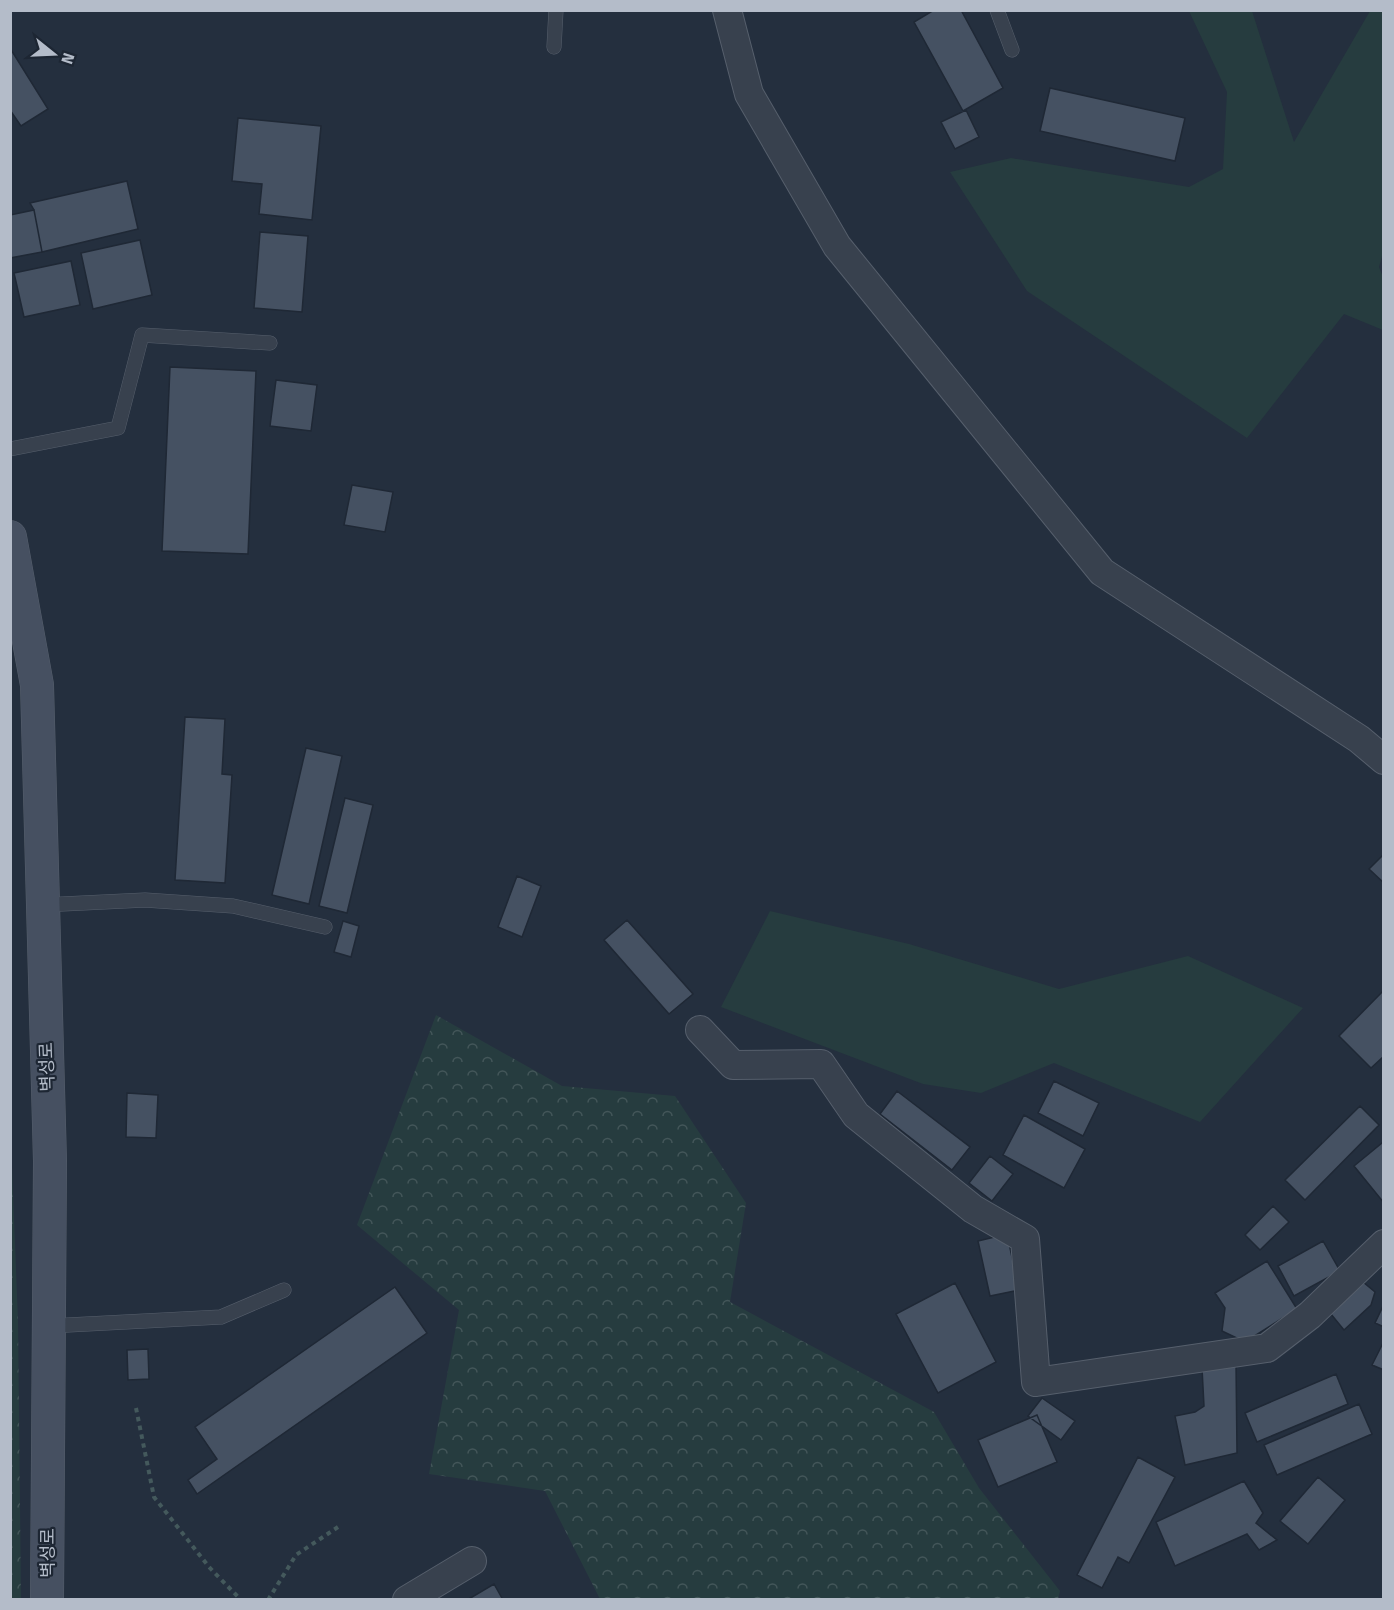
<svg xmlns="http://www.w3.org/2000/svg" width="1394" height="1610" font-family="'Fira Sans','Noto Sans KR',sans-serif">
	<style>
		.grass { fill: #263c3f }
		.forest { fill: url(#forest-crowns) }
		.building { fill: #455162; stroke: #1f2835; stroke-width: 1.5 }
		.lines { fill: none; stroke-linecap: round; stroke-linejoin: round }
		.lane-casing { stroke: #565f6c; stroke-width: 15 }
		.street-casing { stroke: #565f6c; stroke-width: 30 }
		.secondary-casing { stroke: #565f6c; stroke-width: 34 }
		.path { stroke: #44595c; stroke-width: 4; stroke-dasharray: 4.5 4.5; stroke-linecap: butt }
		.lane { stroke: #38414e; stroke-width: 14 }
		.street { stroke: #38414e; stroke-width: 28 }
		.secondary { stroke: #465061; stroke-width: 33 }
		.labels { text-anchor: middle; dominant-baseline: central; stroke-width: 4.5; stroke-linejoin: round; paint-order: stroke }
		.street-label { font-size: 18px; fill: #b4bcc9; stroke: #1d2633 }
	</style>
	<defs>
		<pattern id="forest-crowns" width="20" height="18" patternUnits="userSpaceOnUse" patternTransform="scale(1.5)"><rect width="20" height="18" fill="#263c3f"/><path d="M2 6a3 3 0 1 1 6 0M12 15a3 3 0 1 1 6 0" fill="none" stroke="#435659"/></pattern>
	</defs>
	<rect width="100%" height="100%" fill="#242f3e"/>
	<path class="grass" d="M1189,11H1252L1294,142L1370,11H1383L1384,249L1379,267L1383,277V330L1344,314L1247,438L1027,291L950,172L1011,158L1189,187L1223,169L1227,92Z
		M770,911L909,944L1059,989L1188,956L1303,1008L1200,1122L1054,1063L981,1093L923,1084L721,1007Z"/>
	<path class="forest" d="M436,1015L562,1086L675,1096L746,1203L730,1302L934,1412L979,1488L1060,1591L1058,1599H600L545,1491L429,1474L459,1310L357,1225Z
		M11,1142L18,1321L21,1600L10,1599Z"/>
	<path class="building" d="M934,10H961L1003,88L963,111L914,22Z
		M10,48L48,109L21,126L10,110Z
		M1050,88L1185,118L1175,161L1040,131Z
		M966,110L979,137L955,149L941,122Z
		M238,118L321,126L312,220L259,214L262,184L232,181Z
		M127,181L138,229L42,252L34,210L30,203Z
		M34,210L42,252L10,258V215Z
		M260,232L308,236L302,312L254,308Z
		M140,240L152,295L93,309L81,253Z
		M71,261L80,305L24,317L14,273Z
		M170,367L256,371L248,554L162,551Z
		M276,380L317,385L311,431L270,426Z
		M352,485L393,492L385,532L344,525Z
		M185,717L225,719L222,774L232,775L225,883L175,880Z
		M306,748L342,756L309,904L272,895Z
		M345,798L373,805L347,913L319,906Z
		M1384,854V883L1369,869Z
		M517,876L541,886L522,937L498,927Z
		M627,920L693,994L669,1014L604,940Z
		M343,921L359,926L351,957L334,952Z
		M1384,990V1056L1371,1068L1339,1036Z
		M1054,1081L1099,1103L1083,1136L1038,1113Z
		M897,1091L970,1147L952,1170L880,1114Z
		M127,1093L158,1095L156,1138L126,1137Z
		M1360,1106L1379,1125L1305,1200L1285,1180Z
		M1024,1115L1085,1149L1064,1188L1003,1155Z
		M1382,1143L1384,1145V1203L1354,1166Z
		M990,1156L1013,1174L992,1201L969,1183Z
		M1273,1206L1289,1222L1260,1250L1245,1235Z
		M1007,1234L1019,1290L990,1296L978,1241Z
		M1323,1241L1340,1271L1294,1296L1278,1266Z
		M1267,1261L1297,1309L1245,1342L1222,1331L1225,1308L1215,1293Z
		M1357,1277L1375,1292L1371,1305L1344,1330L1326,1308Z
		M955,1283L996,1362L938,1393L896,1314Z
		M395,1287L427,1333L197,1494L188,1480L217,1459L195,1427Z
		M1384,1304V1327L1375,1323Z
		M1384,1341V1370L1372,1365Z
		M148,1349L149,1379L128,1380L127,1350Z
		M1236,1364L1237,1453L1185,1465L1175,1416L1195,1412L1204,1406L1202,1368Z
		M1336,1374L1348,1404L1257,1442L1245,1413Z
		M1042,1398L1075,1421L1061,1440L1028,1416Z
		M1359,1404L1372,1434L1277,1475L1264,1445Z
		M1037,1415L1057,1462L998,1487L978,1440Z
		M1138,1457L1175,1477L1129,1563L1118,1557L1102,1588L1077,1575Z
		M1318,1477L1345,1500L1308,1544L1280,1521Z
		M1244,1481L1263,1513L1256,1523L1277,1540L1259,1550L1247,1534L1175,1566L1156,1522Z
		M494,1584L503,1600H467Z"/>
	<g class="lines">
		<g class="lane-casing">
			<path id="lane" d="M997,10L1012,50
				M554,47L556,10
				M10,449L118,428L142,335L270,343
				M42,905L145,900L233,906L325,927
				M49,1326L221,1317L284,1290"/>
		</g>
		<g class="street-casing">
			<path id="street" d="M727,10L749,94L837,246L1102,572L1359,739L1384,760
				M700,1030L733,1065L821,1064L856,1115L973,1209L1025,1239L1036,1382L1267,1348L1310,1315L1384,1244
				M407,1600L472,1561"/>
		</g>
		<g class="secondary-casing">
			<path id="secondary" d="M10,537L37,685L50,1161L47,1600"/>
		</g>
		<path class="path" d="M136,1408L154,1497L209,1567L241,1600
			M268,1600L296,1555L338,1527"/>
		<use href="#lane" class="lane"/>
		<use href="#street" class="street"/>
		<use href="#secondary" class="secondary"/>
	</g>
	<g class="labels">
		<g class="street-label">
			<text transform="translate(47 1067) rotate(-92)">벽성로</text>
			<text transform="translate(48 1553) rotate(-90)">벽성로</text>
		</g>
	</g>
	<rect width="1394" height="1610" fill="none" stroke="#b4bcc9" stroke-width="24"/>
	<g transform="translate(54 54) rotate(108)" stroke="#1d2633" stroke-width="4.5" paint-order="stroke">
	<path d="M0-4.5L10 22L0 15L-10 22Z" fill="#b4bcc9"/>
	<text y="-9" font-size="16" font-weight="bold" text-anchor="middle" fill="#b4bcc9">N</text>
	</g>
</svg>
